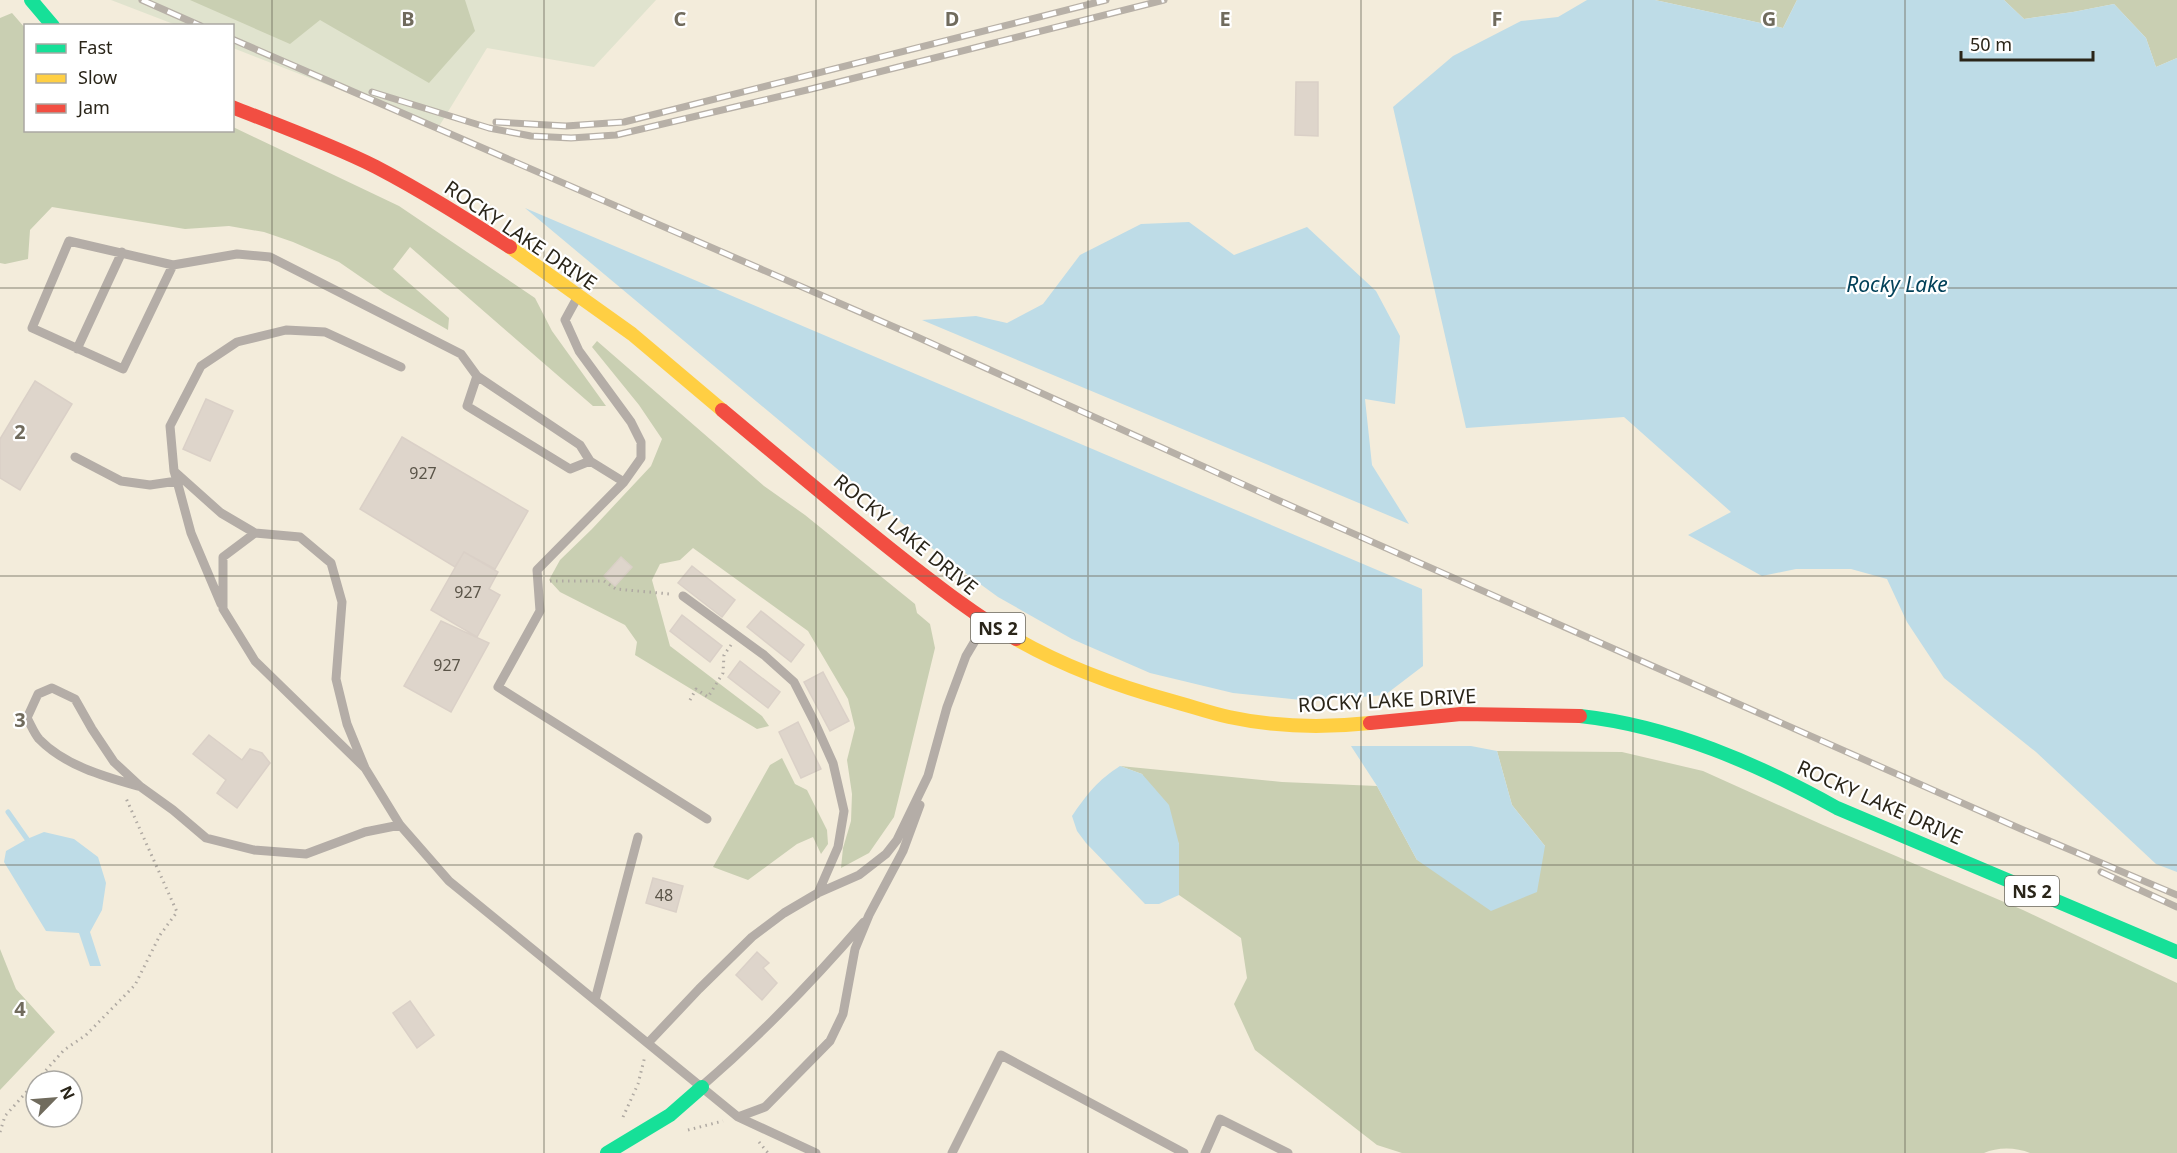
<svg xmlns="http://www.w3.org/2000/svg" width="2177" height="1153" font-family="'Noto Sans',sans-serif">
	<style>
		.green { fill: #e0e3ce }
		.forest { fill: #c9cfb2 }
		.water { fill: #bedce7 }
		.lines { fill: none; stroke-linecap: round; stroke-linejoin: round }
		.stream { stroke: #bedce7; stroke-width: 5 }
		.building { fill: #ded5cb; stroke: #dad0c7; stroke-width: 1.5 }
		.path { stroke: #afa9a2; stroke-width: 3; stroke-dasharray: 1.5 4.5; stroke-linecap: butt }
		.lane { stroke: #b4ada7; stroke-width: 9 }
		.fast { stroke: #16e098; stroke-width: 14 }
		.slow { stroke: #ffcf43; stroke-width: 14 }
		.jam { stroke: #f24e42; stroke-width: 14 }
		.rail-casing { stroke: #b7b0a7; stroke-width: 7 }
		.rail { stroke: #fff; stroke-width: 4.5; stroke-dasharray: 14; stroke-linecap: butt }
		.grid { fill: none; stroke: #706b5d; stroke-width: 1.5; stroke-opacity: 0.55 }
		.labels { text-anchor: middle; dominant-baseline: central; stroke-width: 4.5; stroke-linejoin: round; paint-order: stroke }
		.number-label { font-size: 16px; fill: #5a5448 }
		.shield { fill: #fff; stroke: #6a665e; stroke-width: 1.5 }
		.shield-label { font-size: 18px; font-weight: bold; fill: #2a2519 }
		.street-label { font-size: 20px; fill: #2a2519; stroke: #fff }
		.water-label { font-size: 21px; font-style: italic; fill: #03425a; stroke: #fff }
		.grid-label { font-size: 20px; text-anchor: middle; font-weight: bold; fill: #706b5d; stroke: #fff; stroke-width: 4.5; stroke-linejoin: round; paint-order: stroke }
	</style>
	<rect width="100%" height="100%" fill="#f3ecdb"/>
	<path class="green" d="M111,0H656L594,67L487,48L438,128L233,48L232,26L176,25Z"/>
	<path class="forest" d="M190,0H465L475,31L429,83L320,20L290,44Z
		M1655,0H1797L1783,28Z
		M2004,0H2177V58L2156,67L2146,38L2114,4L2073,12L2024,19Z
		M12,13L25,28L26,130H232L233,127L399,206L535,298L552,331L606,406H593L410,247L393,269L449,318L448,330L384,293L339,262L293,242L264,232L229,226L185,229L52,207L30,230L28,259L5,264L0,263V18Z
		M597,341L764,486L805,515L915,604L917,613L930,624L935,648L894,817L869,853L841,868L843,848L851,821L852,794L847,760L855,728L848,699L808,631L693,548L680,560L660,564L652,580L670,646L762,716L769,726L757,729L635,655L637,642L625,625L560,592L549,580L560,560L592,529L651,466L662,439L639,405L592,347Z
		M1497,751L1622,752L1703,771L1823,825L2023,910L2177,983V1153H2030C2016,1147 1997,1147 1984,1153H1402L1377,1145L1255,1050L1234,1004L1247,978L1241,938L1179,895V844L1142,774L1120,766L1282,782L1377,786L1417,860L1545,846L1512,805Z
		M782,758L795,784L807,790L827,830L828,844L821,854L813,837L797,844L748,880L713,867L770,765Z
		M0,949L16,989L55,1032L0,1090Z"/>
	<path class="water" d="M1587,0H1655L1783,28L1797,0H2004L2024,19L2073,12L2114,4L2146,38L2156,67L2177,58V872L2156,864L2036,752L1944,678L1907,622L1887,579L1851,569H1796L1762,576L1688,535L1731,512L1624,417L1466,428L1393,107L1453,56L1521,21L1558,17Z
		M525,208L1422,589L1423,666L1385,695L1311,701L1233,693L1150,673L1072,639L998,597L939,554Z
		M1189,222L1234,255L1307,227L1376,291L1400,336L1395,404L1365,399L1372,465L1409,524L922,320L976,316L1007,323L1043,304L1080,255L1141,224Z
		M1351,746H1471L1497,751L1512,805L1545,846L1537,892L1491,911L1417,860L1377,786Z
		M1120,766L1142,774L1169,805L1179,844V895L1159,904H1145L1086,843L1077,831L1072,816C1087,794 1098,780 1120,766Z
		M44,832L74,839L98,857L106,883L102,910L90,932L101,966H90L79,933L46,931L4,862L6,851L27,839Z"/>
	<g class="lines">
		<path class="stream" d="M8,812L27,839"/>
	</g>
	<path class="building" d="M1296,82H1318V136L1295,135Z
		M35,381L72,404L20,490L0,478V439Z
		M206,399L233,411L210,461L183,449Z
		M402,437L528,511L495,569L464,552L455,567L360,509Z
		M464,552L498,572L489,589L500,595L477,637L431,610Z
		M621,557L632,567L615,586L604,576Z
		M692,566L735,600L722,617L678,583Z
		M761,611L804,645L791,662L747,627Z
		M682,615L722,646L710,662L670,631Z
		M441,621L489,643L451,712L404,686Z
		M740,661L780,692L768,708L728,677Z
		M823,672L849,721L830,731L804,682Z
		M798,722L821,769L801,778L779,732Z
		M209,735L242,760L250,749L262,753L270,763L237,808L217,793L226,780L193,754Z
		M653,878L683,886L676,912L646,903Z
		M757,952L769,963L763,968L777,983L762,1000L736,975Z
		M410,1001L434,1035L417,1048L393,1013Z"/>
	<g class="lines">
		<path class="path" d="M550,581H604L616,589L670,594
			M690,700L696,689L708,697L723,673L724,655L731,645
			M623,1117L638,1084L645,1056
			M688,1130L723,1121
			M0,1132L5,1116L64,1050L86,1035L135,985L160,935L177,912L125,796
			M759,1142L768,1153"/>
		<path class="lane" d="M173,265L123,369L32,328L69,241L173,265L237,254L270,257L461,354L477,376L580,445L590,461L624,482
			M577,298L565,320L579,351L631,422L641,442V458L624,482L537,570L540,611L498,687L707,819
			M77,349L122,252
			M477,376L467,406L570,469L590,461
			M75,457L121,481L150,485L177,481
			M174,471L221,513L255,533
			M683,596L764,655L794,682L815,723L833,763L844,811L838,847L818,893
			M221,604L191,533L177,481L174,471L170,426L201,366L237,342L286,330L325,332L401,367
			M365,768L255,661L223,609V557L255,533L300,537L331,563L342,602L336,679L347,724L365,768L400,825L449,881L738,1117L816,1153
			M141,787C106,777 65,766 39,739C34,733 31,725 27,718L38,694L52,688L75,699L92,729L114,762L141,787L173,810L206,838L254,850L306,854L365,832L400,825
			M595,1000L638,837
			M648,1043L699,989L752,937L784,913L818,893L859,875L886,854L897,840L928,776L947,707L966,656L985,624
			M703,1085C761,1035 814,980 864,922
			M738,1117L765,1107L830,1041L843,1014L855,949L869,915L903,851L920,805
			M952,1153L1001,1055L1184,1153
			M1205,1153L1220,1119L1288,1153"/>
		<path class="fast" d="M31,0L53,26
			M1580,716C1671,726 1758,764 1837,808L2177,952
			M607,1153L670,1115L702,1087"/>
		<path class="slow" d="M510,247L632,334L722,410
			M1016,639C1065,667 1117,686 1172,701C1191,706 1210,713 1229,717C1275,727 1323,728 1370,723"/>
		<path class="jam" d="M232,107C280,126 330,144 376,167C422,191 466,219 510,247
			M722,410C782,460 842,511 903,559C940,588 976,616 1016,639
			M1370,723L1461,714L1580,716"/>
		<g class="rail-casing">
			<path id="rail" d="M142,0L201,26
				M232,39L915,336L1282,502L2021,829L2177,895
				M372,92L489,128L531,136L571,138L616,135L811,89L1164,0
				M496,122L566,126L624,122L1106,0
				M2101,872L2177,907"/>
		</g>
		<use href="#rail" class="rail"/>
	</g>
	<path class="grid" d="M272,0V1153M544,0V1153M816,0V1153M1088,0V1153M1361,0V1153M1633,0V1153M1905,0V1153M0,288H2177M0,576H2177M0,865H2177"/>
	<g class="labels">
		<g class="number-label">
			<text x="423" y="473">927</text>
			<text x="468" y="592">927</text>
			<text x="447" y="665">927</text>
			<text x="664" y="895">48</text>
		</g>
		<g class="shield">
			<rect x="971" y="613" width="54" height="30" rx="4.5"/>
			<rect x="2005" y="876" width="54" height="30" rx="4.5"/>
		</g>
		<g class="shield-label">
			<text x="998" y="628">NS 2</text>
			<text x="2032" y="891">NS 2</text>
		</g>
		<g class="street-label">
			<text transform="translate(521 235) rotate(34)">ROCKY LAKE DRIVE</text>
			<text transform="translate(906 534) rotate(39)">ROCKY LAKE DRIVE</text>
			<text transform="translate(1387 700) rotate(-3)">ROCKY LAKE DRIVE</text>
			<text transform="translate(1880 802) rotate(24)">ROCKY LAKE DRIVE</text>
		</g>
		<g class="water-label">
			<text x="1897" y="284">Rocky Lake</text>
		</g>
	</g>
	<g class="grid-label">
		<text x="408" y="26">B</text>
		<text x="680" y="26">C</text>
		<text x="952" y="26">D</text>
		<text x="1225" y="26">E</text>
		<text x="1497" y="26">F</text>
		<text x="1769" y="26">G</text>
		<text x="20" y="439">2</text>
		<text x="20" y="727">3</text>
		<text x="20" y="1016">4</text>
	</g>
	<rect x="24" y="24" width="210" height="108" fill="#ffffff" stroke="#aaa8a3" stroke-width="1.5"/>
	<rect x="36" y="44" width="30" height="9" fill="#16e098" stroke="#aaa8a3" stroke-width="1.5"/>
	<text x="78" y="54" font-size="18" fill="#2a2519">Fast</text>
	<rect x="36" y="74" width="30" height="9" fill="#ffcf43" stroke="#aaa8a3" stroke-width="1.5"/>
	<text x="78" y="84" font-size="18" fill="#2a2519">Slow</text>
	<rect x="36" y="104" width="30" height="9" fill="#f24e42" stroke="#aaa8a3" stroke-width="1.5"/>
	<text x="78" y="114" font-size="18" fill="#2a2519">Jam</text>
	<g transform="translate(54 1099) rotate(65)"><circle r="28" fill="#ffffff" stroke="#aaa8a3" stroke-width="1.5"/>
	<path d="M0-4.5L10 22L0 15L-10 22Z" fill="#706b5d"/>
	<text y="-9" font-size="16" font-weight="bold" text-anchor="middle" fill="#2a2519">N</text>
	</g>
	<path d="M1961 51v9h132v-9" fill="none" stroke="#2a2519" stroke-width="3"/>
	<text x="1970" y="51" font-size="18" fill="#2a2519" stroke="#ffffff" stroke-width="4.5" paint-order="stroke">50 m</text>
</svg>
